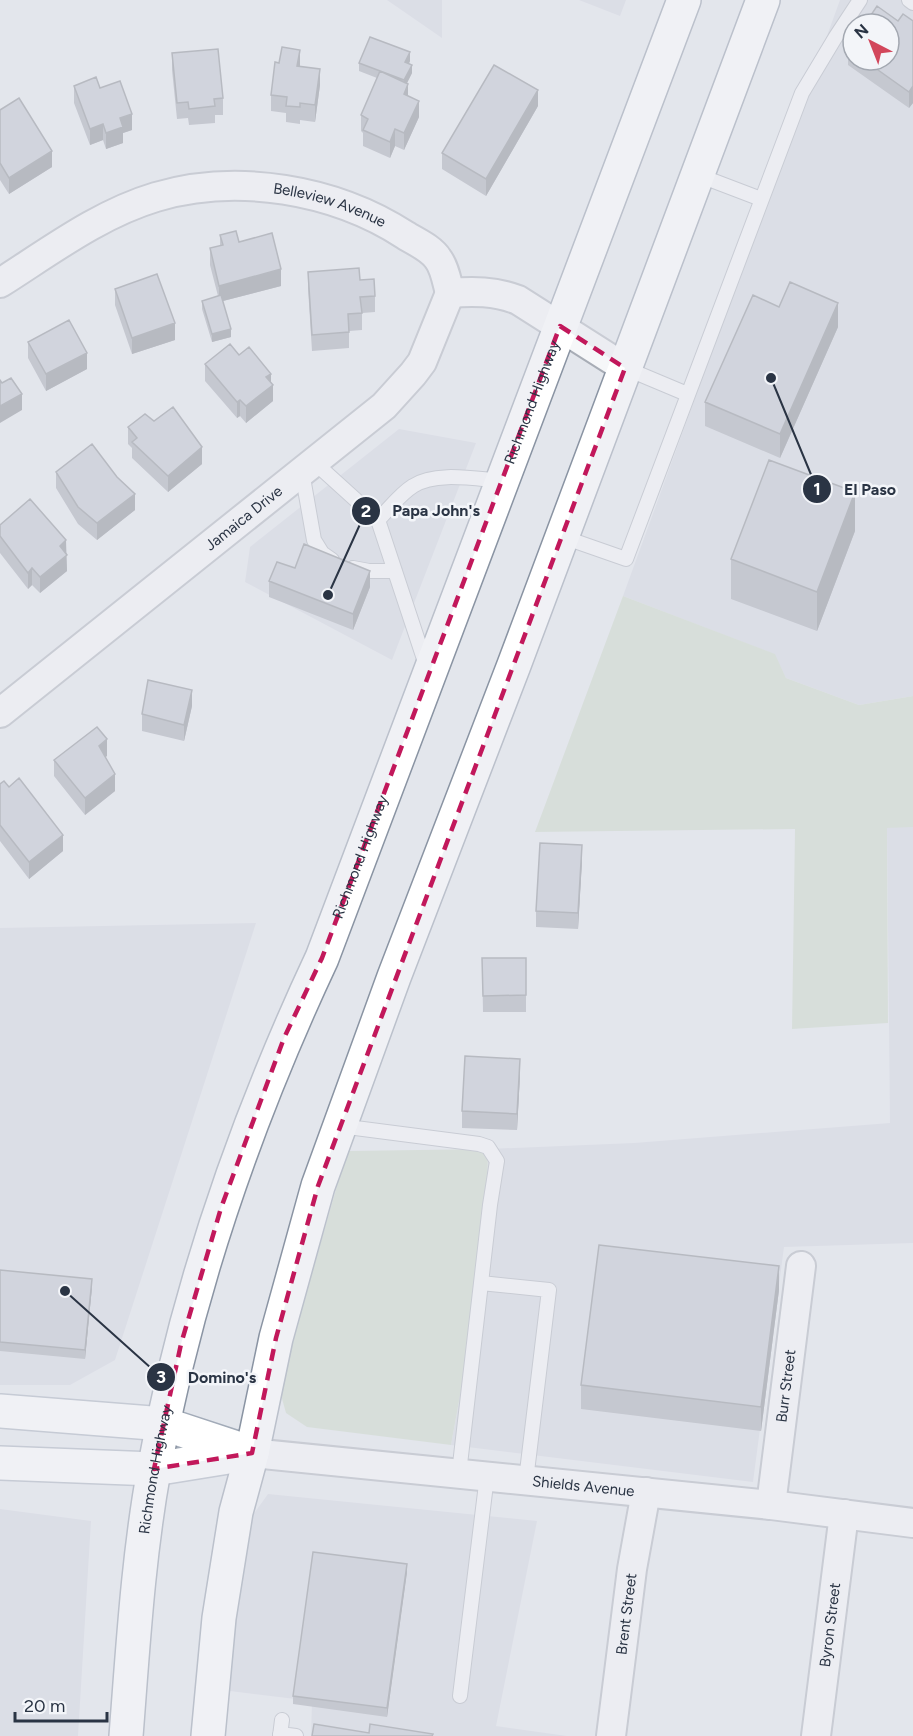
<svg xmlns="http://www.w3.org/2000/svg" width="913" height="1736" font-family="Figtree,sans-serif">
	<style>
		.built { fill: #d1d5de; fill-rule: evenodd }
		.green { fill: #c8d6c4 }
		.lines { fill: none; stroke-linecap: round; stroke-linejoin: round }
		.lane-casing { stroke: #a8adb6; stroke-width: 16 }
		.street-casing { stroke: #a8adb6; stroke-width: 32 }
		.primary-casing { stroke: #a2abb8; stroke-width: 36 }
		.highway-casing { stroke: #8a94a3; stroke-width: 36 }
		.lane { stroke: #f6f7f9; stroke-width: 14 }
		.street { stroke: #f6f7f9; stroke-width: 28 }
		.primary { stroke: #fff; stroke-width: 33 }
		.highway { stroke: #fff; stroke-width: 33 }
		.wall { fill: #a0a4ad }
		.shaded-wall { fill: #82868d }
		.building { fill: #babfc9; stroke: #82868d; stroke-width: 1.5 }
		.marked { fill: none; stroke: #c2185b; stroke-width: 4.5; stroke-dasharray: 12 8; stroke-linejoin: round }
		.labels { text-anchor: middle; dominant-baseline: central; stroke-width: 5; stroke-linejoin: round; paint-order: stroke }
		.street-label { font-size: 15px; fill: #2a3444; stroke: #f3f5f9 }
		.leader { fill: none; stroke: #2a3444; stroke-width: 2 }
		.callout-dot { fill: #2a3444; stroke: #f3f5f9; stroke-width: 2 }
		.mark-label { font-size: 18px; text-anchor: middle; font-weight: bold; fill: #fff }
		.callout-label { font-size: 16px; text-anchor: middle; font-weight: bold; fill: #2a3444; stroke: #f3f5f9; stroke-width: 5; stroke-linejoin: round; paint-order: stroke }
	</style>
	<rect width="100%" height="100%" fill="#e3e6ec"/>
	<path class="built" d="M387,0H442V38Z
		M579,0H626L620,16Z
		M840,0H913V696L859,705L786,678L774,654L623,596ZM853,24H889V60H853Z
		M399,429L476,443L392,660L245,582L250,547Z
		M887,827H913V1243L784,1247L753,1482L451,1445L486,1253L488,1149L634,1143L890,1123Z
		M256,923L115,1360L70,1385H0V928Z
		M268,1494L537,1521L496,1726L567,1736H311L312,1701L222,1690L253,1515Z
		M0,1509L91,1521L78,1736H0Z"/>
	<path class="green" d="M623,596L775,654L786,678L859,705L913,696V827L887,828L888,1023L792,1029L795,829L535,832Z
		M488,1149L486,1253L451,1445L307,1427L286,1413L279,1388L347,1151Z"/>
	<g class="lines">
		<g class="lane-casing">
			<path id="lane" d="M909,0L913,3
				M698,175L761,199
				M625,368L687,394
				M314,462L378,520
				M302,472L314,540L322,553L332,560
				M563,537L626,559L802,93L835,38L860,0
				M353,568L369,571H395
				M427,668L378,520C389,509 400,494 413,486C435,471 476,479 502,481
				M340,1126L479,1144L488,1147L497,1161L490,1205L481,1283
				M459,1473L481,1283L549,1290L526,1480
				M460,1696L487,1476
				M280,1734L296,1736
				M280,1736L282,1720"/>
		</g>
		<g class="street-casing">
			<g id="street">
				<path id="s1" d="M0,283C49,252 99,214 156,197C237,173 334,189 405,235C416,242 431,248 438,259C445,268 447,283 450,293"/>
				<path d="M450,293C473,291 495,291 518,300L625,368"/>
				<path id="s2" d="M0,713L384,406L413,374L422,362L450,293"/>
				<path id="s3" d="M252,1453L771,1505L913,1523"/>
				<path id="s4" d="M771,1505L801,1266"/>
				<path id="s5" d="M611,1736L632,1569L646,1492"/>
				<path id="s6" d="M816,1736L844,1514"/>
			</g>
		</g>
		<g class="primary-casing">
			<path id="primary" d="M0,1411L164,1424L252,1453
				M0,1463L154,1469L247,1454"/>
		</g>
		<g class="highway-casing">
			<g id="highway">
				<path id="s7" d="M126,1736C133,1647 138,1558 154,1470C186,1293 246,1120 322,958L684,0"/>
				<path d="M208,1736L219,1618L236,1512L252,1453L276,1338L318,1186L394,977L514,665L763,0"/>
			</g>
		</g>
		<use href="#lane" class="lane"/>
		<use href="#street" class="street"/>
		<use href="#primary" class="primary"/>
		<use href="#highway" class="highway"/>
	</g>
	<path class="wall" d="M898,21H913V103L909,108L848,65V49L853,41V60H889Z
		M172,53L223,98V115H215V123L189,125L188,118L177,119L172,70Z
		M410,61L409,64L412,73L407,83L408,96L419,117L404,150L395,146L390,158L363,146V133L361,131V115L377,78L359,71V63Z
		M300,66L320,85L315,122L300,120V124L286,122V113L271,111V95Z
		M74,86L100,88L132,130L123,133V143L106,149L103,140L90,145L74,103Z
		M538,106L486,196L442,169V153Z
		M0,110L52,167L9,194L0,180Z
		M220,235L239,242L281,286L223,301L231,337L212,342L202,309V301L218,296L210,265V248L220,246Z
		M308,272L360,280L375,296V312L362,313V330L349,331V348L312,351L308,288Z
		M115,289L175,340L132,354L115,305Z
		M779,307L838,327L780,458L705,426V402Z
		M28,342L87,369L46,391L28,358Z
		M239,355L271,382L273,401L246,423L240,416L237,418L205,381V364Z
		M128,427L202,464L168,492L132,458V448L128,444Z
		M56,472L117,477L135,510L97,540L78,524L56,488Z
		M0,525L66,553L67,571L40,593L32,585L28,589L0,553Z
		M855,531L817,631L731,599V559Z
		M295,568L370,587L353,630L269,597V581Z
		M192,706L184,741L142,731V714Z
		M107,756L105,757L115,791L85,815L54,776V760Z
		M0,784L9,787L63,851L29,879L0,841Z
		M582,861L578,929L536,927V911Z
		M482,958H526V1012H483Z
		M520,1075L517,1130L462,1128V1111Z
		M0,1270L92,1287L85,1359L0,1351Z
		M779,1290L761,1431L581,1409V1385Z
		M407,1572L387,1717L293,1704V1696Z"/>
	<path class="shaded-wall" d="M300,50V66L297,82V66Z
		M410,52V61L405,70V62Z
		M412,65V73L404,89V80Z
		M320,69V85L315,122V105Z
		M408,84V100L404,94Z
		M913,86V103L909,108V92Z
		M538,90V106L486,196V179Z
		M419,101V117L404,150V133Z
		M132,114V130L123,133V143L106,149V133L120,118Z
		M103,124V140L90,145V129Z
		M395,129V146L390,158V142Z
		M52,151V167L9,194V178Z
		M281,269V286L219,302V286Z
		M838,303V327L780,458V434Z
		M175,323V340L132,354V338Z
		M231,329V337L212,342V334Z
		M87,353V369L46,391V374Z
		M271,374V386L273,385V401L246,423V406L266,377Z
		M22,394V410L0,423V406Z
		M240,400V416L237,418V402Z
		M202,447V464L168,492V476Z
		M855,492V531L817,631V592Z
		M135,494V510L97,540V523Z
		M66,540L67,571L40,593V577L60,546Z
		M32,568V585L28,589V573Z
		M370,571V587L353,630V614Z
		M192,690V706L184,741V725Z
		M107,739V756L99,762V746Z
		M115,774V791L85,815V798Z
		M63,835V851L29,879V862Z
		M582,845V861L578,929V913Z
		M520,1059V1075L517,1130V1114Z
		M779,1266V1290L761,1431V1407Z
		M92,1279V1287L85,1359V1350Z
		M407,1564V1572L387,1717V1708Z"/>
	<path class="building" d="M877,6L898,21L903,14L913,21V86L909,92L864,60H889V24H865Z
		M370,37L410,52L405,62L412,65L404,80L359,63Z
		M853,41V52L848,49Z
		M282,47L300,50L297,66L320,69L315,105L300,103V107L286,106L287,97L271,95L275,62L279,63Z
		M218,49L223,98L214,99L215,106L189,109L188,102L177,103L172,53Z
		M494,65L538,90L486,179L442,153Z
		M380,71L408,84L404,94L419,101L404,133L395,129L390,142L363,130L368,119L361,115Z
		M96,77L100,88L120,81L132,114L120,118L123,127L106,133L103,124L90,129L74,86Z
		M19,98L52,151L9,178L0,163V110Z
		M236,231L239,242L272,233L281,269L219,286L210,248L223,245L220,235Z
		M359,268L360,280L374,279L375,296L360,297L362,313L348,314L349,332L312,335L308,272Z
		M157,274L175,323L132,338L115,289Z
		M790,282L838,303L780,434L705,402L753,295L779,307Z
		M221,295L231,329L212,334L202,301Z
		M69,320L87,353L46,374L28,342Z
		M230,344L239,355L249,347L271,374L266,377L273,385L246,406L240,400L237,402L205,364Z
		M11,378L22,394L0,406V380L2,383Z
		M173,407L202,447L168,476L132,442L137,438L128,427L145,414L154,421Z
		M92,444L117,477L135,494L97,523L78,507L56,472Z
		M769,460L855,492L817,592L731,559Z
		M30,499L66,540L60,546L67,555L40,577L32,568L28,573L0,536V525Z
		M304,544L370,571L353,614L269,581L277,562L295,568Z
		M148,680L192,690L184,725L142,714Z
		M97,727L107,739L99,746L115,774L85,798L54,760Z
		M19,778L63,835L29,862L0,825V784L4,781L9,787Z
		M540,843L582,845L578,913L536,911Z
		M482,958H526V995L483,996Z
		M465,1056L520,1059L517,1114L462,1111Z
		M599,1245L779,1266L761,1407L581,1385Z
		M0,1270L92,1279L85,1350L0,1342Z
		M313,1552L407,1564L387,1708L293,1696Z
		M314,1724L369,1733L370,1724L433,1734L432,1736H312Z"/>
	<path d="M0 0H913V1736H0ZM560,326L625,368L318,1186L276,1338L252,1453L154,1469L181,1344L221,1208L284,1038L322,958Z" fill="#e3e6ec" fill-opacity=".55" fill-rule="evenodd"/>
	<path class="marked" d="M560,326L625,368L318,1186L276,1338L252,1453L154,1469L181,1344L221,1208L284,1038L322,958Z"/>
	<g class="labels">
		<g class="street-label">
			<text stroke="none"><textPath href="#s1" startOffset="356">Belleview Avenue</textPath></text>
			<text stroke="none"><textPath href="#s7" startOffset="1402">Richmond Highway</textPath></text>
			<text stroke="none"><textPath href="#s2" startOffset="312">Jamaica Drive</textPath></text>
			<text stroke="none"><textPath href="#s7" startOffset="916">Richmond Highway</textPath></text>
			<text stroke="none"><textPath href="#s4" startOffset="120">Burr Street</textPath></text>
			<text stroke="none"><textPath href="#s7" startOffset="268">Richmond Highway</textPath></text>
			<text stroke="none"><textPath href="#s3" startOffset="333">Shields Avenue</textPath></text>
			<text stroke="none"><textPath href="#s5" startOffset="123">Brent Street</textPath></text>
			<text stroke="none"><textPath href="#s6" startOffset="112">Byron Street</textPath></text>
		</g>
	</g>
	<path class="leader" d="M771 378L817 489M328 595L366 511M65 1291L161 1377"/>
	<g class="callout-dot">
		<circle cx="771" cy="378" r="6"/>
		<circle cx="328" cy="595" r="6"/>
		<circle cx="65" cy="1291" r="6"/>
		<circle cx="817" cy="489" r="15"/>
		<circle cx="366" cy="511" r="15"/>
		<circle cx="161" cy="1377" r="15"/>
	</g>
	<g class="mark-label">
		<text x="817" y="495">1</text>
		<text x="366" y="517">2</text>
		<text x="161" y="1383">3</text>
	</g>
	<g class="callout-label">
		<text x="870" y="495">El Paso</text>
		<text x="436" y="516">Papa John's</text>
		<text x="222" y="1383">Domino's</text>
	</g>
	<g transform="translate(871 42) rotate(318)"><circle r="28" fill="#f3f5f9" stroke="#a3a8b1" stroke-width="1.5"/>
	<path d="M0-4.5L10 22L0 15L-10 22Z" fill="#d2465b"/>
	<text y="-9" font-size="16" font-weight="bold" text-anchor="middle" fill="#2a3444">N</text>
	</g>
	<path d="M15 1712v9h92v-9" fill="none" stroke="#2a3444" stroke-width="3"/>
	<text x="24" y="1712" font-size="18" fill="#2a3444" stroke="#f3f5f9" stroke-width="4.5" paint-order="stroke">20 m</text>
</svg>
